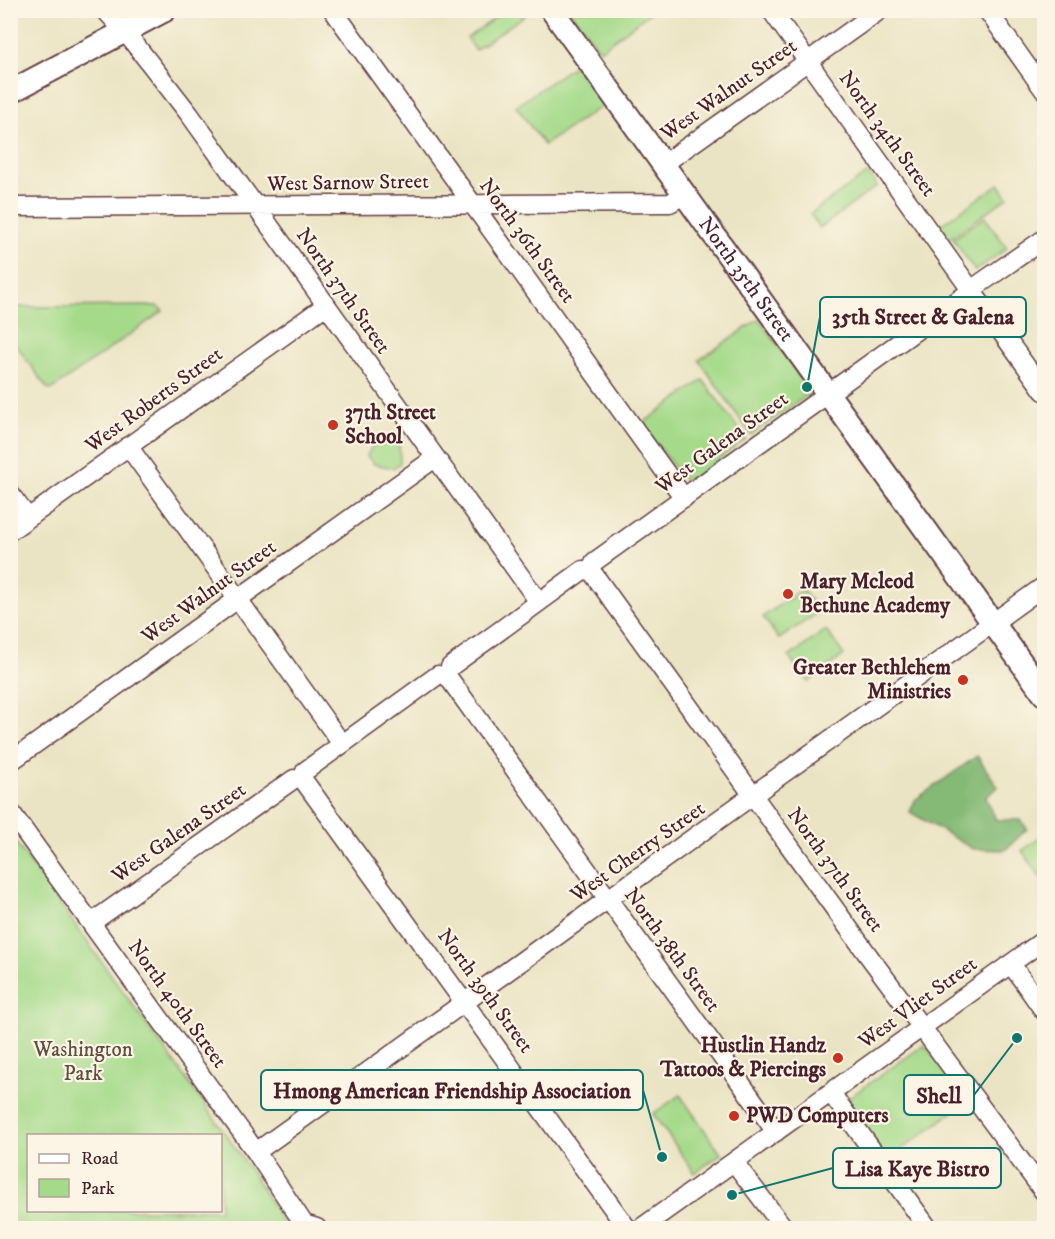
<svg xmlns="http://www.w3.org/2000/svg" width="1055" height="1239" font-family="'IM FELL DW Pica',serif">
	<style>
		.green { fill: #a5da8a; stroke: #787c5a; stroke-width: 1.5; fill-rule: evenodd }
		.forest { fill: #84ba76; stroke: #676c50; stroke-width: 1.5 }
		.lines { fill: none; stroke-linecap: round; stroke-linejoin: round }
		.minor-casing { stroke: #623d42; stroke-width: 21 }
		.major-casing { stroke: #623d42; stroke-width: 26 }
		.minor { stroke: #fff; stroke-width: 18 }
		.major { stroke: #fff; stroke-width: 22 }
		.poi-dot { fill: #c8321e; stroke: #fcf5e5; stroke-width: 2 }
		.labels { text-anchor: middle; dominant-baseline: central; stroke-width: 4.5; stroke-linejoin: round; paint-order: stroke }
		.street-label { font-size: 21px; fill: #4a1f2b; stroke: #fcf5e5 }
		.poi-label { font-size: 21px; font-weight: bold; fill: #4a1f2b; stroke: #fcf5e5; text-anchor: start }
		.park-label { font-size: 21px; fill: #614e43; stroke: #fcf5e5 }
		.leader { fill: none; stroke: #0f766e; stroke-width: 2 }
		.callout-dot { fill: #0f766e; stroke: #fcf5e5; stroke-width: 2 }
		.callout { fill: #fcf5e5; stroke: #0f766e; stroke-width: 2 }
		.callout-label { font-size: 22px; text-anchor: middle; font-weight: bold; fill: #4a1f2b }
	</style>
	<rect width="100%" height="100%" fill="#fcf5e5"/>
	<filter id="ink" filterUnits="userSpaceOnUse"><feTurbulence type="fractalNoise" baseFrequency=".0167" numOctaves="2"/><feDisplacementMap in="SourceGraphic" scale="12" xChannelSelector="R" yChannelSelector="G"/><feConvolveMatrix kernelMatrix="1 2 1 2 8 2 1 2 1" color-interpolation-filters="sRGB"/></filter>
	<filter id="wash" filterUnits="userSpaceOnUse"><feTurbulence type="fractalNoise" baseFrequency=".008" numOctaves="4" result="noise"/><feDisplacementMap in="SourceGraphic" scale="24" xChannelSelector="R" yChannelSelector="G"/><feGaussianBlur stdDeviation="1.35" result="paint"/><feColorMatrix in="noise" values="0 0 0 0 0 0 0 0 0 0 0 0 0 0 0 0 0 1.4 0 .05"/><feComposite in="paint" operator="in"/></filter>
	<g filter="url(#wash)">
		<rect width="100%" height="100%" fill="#ebe4c4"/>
		<path class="green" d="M654,10L600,50L570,11V10Z
			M505,11H531L475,50L467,38Z
			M575,65L603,105L544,145L516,106Z
			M868,173L877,186L820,228L810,214Z
			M999,184L1008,197L949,239L939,226Z
			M985,217L1007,248L975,271L953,239Z
			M157,306L163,311L51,390L47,388L11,338V307Z
			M759,319L810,390L809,394L751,435L699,360Z
			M703,380L746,439L692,479H683L642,424Z
			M393,434L399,436L400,463L394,468L374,464L367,456L372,446Z
			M802,589L819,612L779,639L763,617Z
			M826,630L844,655L808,682L789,657Z
			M1044,835V882L1022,851Z
			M11,836L225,1133L261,1186L286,1228H11ZM28,1136H220V1210H28Z
			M924,1045L969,1100L887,1160L846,1103L847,1099Z
			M680,1095L721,1154L695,1173L653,1114Z"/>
		<path class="forest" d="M977,756L998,787L986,797L996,820H1021L1027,829L1005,850L973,849L910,812L915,800Z"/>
	</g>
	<g filter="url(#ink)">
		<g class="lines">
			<g class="minor-casing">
				<path id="minor" d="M105,10L127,34L190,115L539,602
					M333,10L684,498
					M771,10L966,283
					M987,10L1044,90
					M662,165L880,10
					M10,207L670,203L684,195
					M978,285L1044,239
					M976,297L1044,391
					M128,446L342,744
					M10,494L28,518
					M10,531L325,306
					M594,562L964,296
					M592,572L868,955L1044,1192
					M450,667L583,570
					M448,677L776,1132
					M10,762L435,458
					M305,771L438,675
					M304,781L627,1228
					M10,811L256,1152L304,1224L317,1228
					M91,923L294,779
					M1011,964L1044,1011
					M831,1093L928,1228
					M256,1152L1044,586
					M734,1162L784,1228
					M641,1228L1044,940"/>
			</g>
			<g class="major-casing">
				<g id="major">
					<path id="s1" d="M552,10L1044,694"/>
					<path d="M10,92L165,10"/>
				</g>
			</g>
			<use href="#minor" class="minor"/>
			<use href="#major" class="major"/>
		</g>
	</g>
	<g class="poi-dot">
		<circle cx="333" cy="425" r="6"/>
		<circle cx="788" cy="594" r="6"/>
		<circle cx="963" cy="680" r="6"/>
		<circle cx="838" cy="1058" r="6"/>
		<circle cx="734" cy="1116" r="6"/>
	</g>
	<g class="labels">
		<g class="street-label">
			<text transform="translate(729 90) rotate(-35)">West Walnut Street</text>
			<text transform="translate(887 134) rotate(54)">North 34th Street</text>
			<text transform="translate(348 183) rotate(-1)">West Sarnow Street</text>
			<text transform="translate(527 241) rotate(54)">North 36th Street</text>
			<text stroke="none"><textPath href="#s1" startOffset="332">North 35th Street</textPath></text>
			<text transform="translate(343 291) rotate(55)">North 37th Street</text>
			<text transform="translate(154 400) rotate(-36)">West Roberts Street</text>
			<text transform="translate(722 443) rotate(-36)">West Galena Street</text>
			<text transform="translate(209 592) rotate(-36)">West Walnut Street</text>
			<text transform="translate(179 833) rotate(-35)">West Galena Street</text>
			<text transform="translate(638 852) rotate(-35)">West Cherry Street</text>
			<text transform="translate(835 870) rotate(54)">North 37th Street</text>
			<text transform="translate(672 950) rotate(54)">North 38th Street</text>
			<text transform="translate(485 991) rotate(54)">North 39th Street</text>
			<text transform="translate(918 1003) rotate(-36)">West Vliet Street</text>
			<text transform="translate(177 1004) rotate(54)">North 40th Street</text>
		</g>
		<g class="poi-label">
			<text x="345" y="413">37th Street<tspan x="345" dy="24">School</tspan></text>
			<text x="800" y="582">Mary Mcleod<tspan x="800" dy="24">Bethune Academy</tspan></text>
			<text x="951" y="668" text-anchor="end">Greater Bethlehem<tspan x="951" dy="24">Ministries</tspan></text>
			<text x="826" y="1046" text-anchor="end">Hustlin Handz<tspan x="826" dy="24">Tattoos &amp; Piercings</tspan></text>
			<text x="746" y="1116">PWD Computers</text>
		</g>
		<g class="park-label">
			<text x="83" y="1050">Washington<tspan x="83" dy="24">Park</tspan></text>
		</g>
	</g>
	<path class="leader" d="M807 387L820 317M662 1157L643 1090M1017 1038L974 1095M732 1195L833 1168"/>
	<g class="callout-dot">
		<circle cx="807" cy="387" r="6"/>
		<circle cx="662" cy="1157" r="6"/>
		<circle cx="1017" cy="1038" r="6"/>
		<circle cx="732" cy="1195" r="6"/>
	</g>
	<g class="callout">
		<rect x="820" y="297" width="206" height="40" rx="6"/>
		<rect x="261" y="1070" width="382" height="40" rx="6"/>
		<rect x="904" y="1075" width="70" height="40" rx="6"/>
		<rect x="833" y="1148" width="168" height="40" rx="6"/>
	</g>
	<g class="callout-label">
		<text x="923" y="324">35th Street &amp; Galena</text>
		<text x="452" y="1098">Hmong American Friendship Association</text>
		<text x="939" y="1103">Shell</text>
		<text x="917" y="1176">Lisa Kaye Bistro</text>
	</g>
	<rect width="1055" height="1239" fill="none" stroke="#fcf5e5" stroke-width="36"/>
	<rect x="27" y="1134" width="195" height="78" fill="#fcf5e5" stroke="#b59f9b" stroke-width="1.5"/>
	<rect x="39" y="1154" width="30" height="9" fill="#ffffff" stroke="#b59f9b" stroke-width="1.5"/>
	<text x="81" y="1164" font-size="18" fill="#4a1f2b">Road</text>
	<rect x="39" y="1179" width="30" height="18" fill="#a5da8a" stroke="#b59f9b" stroke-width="1.5"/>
	<text x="81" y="1194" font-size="18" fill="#4a1f2b">Park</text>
</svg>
